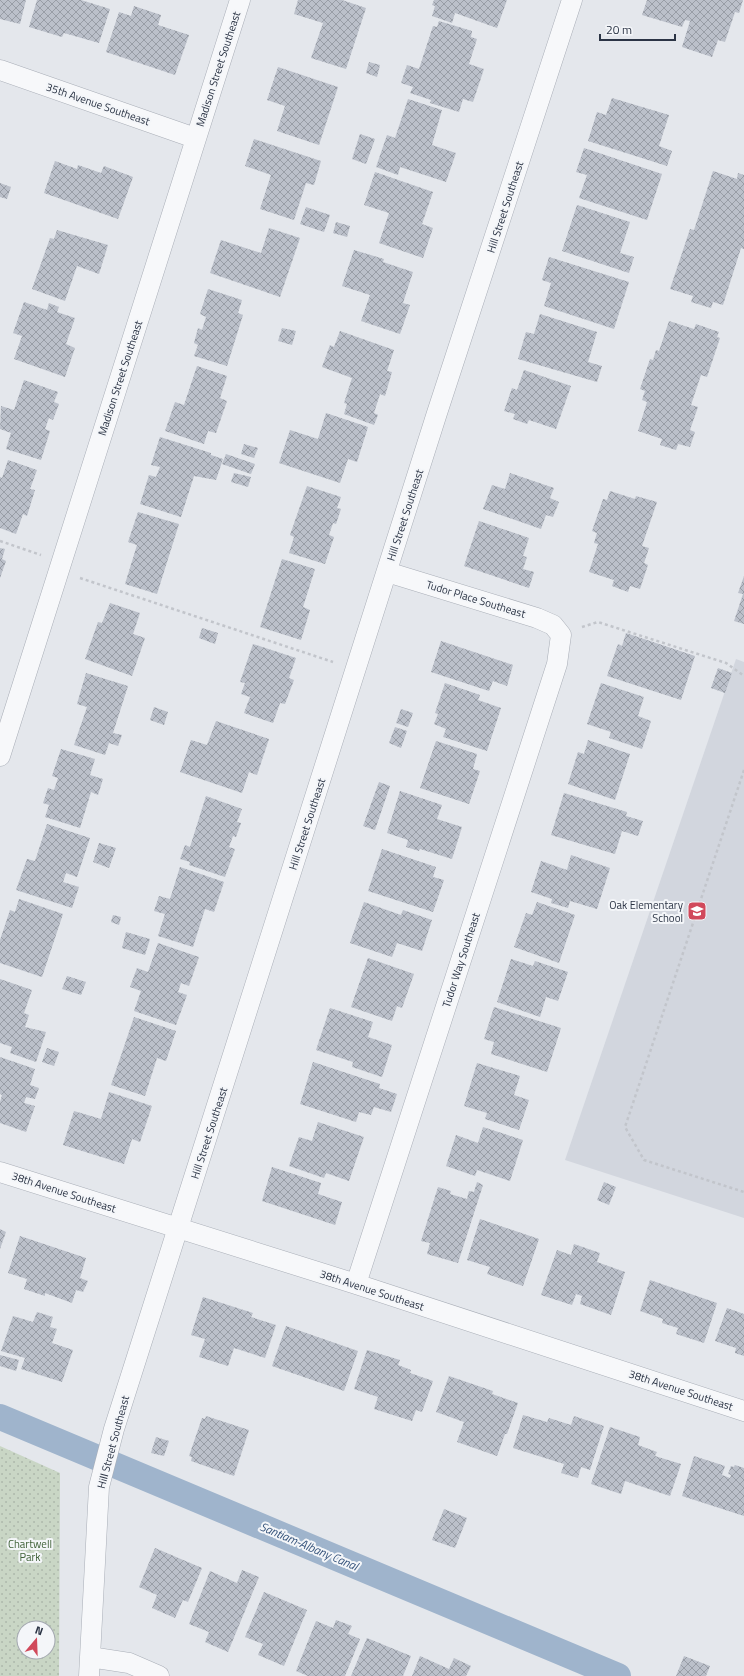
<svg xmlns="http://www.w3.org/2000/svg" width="744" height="1676" font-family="'Titillium Web',sans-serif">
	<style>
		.built { fill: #d2d6de }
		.grass { fill: url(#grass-dots); fill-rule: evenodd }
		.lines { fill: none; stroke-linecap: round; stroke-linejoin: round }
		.canal { stroke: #9fb4cc; stroke-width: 26 }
		.building { fill: url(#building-cross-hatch) }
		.street-casing { stroke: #a9aeb7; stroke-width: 21 }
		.path { stroke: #c2c5cb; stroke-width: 2.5; stroke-dasharray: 3 3; stroke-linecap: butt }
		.street { stroke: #f7f8fa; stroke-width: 20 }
		.labels { text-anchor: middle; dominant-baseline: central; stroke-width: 4; stroke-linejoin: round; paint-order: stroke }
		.street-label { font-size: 11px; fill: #2b3445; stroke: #f4f6f9 }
		.poi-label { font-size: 11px; fill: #2b3445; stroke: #f4f6f9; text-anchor: end }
		.park-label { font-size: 11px; fill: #3f6138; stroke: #f4f6f9 }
		.water-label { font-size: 12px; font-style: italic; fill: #34527a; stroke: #f4f6f9 }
	</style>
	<defs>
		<pattern id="grass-dots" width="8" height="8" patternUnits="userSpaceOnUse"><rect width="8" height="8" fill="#c9d6c5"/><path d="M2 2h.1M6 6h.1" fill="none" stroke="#adb8ab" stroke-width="1.8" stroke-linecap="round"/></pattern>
		<pattern id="building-cross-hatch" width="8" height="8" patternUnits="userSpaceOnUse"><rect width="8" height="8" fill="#bbc0ca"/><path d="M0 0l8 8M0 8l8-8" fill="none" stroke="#989da6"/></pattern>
	</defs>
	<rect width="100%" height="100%" fill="#e4e7ec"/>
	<path class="built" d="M736,659L744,662V1218L565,1160Z"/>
	<path class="grass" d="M0,1446L60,1473L59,1676H0ZM24,1628H48V1652H24Z"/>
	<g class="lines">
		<path class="canal" d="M0,1417L618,1676"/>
	</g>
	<path class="building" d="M0,0H26L20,24L0,19Z
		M37,0H81L110,9L99,43L64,33L62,37L29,27Z
		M298,0H342L366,8L346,69L311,58L323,23L294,14Z
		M434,0H507L497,28L455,13L452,23L432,16L435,6L432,5Z
		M647,0H743L739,13L735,12L725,42L718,40L712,57L682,47L690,21L685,20L682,27L642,15Z
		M134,6L161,15L158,25L189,35L175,75L106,52L119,12L131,16Z
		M439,21L472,31L471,37L477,39L469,64L484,69L473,102L463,99L459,112L430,103L431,100L410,93L413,87L401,83L407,65L419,69L433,26L437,27Z
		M369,62L380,65L377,77L366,73Z
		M278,67L338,87L319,145L277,131L285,106L267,100Z
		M612,98L669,115L659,146L672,151L667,166L588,141L597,112L606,115Z
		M408,99L442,110L432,145L456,153L446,182L400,167L398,175L376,167L387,135L395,138Z
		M360,134L375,139L366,164L352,159Z
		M254,139L321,161L314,185L306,183L294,220L260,209L271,175L245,166Z
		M584,148L662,174L647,220L579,198L587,175L576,172Z
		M55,161L77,169L78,165L101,173L104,166L133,177L118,219L44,193Z
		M713,171L737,179L738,173L744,175V249L741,248L723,305L713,302L711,308L691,302L693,296L670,289L690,229L694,230Z
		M375,172L433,192L422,224L433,228L423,258L379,243L389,213L364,205Z
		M0,183L11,187L7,199L0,197Z
		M577,205L630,222L620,253L634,257L629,273L562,251Z
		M306,207L330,215L324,232L300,224Z
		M336,222L350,226L347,237L333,233Z
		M269,228L300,238L280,297L210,273L221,240L261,253Z
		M57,230L108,245L99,274L77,266L65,301L32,289L50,238L54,239Z
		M354,250L384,259L383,262L413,272L403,303L410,305L400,334L361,321L370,295L342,286Z
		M549,257L629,282L614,329L544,306L551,283L542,280Z
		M208,289L242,300L238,313L243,315L227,366L194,356L198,345L194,343L198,328L202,330L206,317L200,314Z
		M24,302L47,310L49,303L59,307L57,312L75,318L66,344L75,348L65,377L14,359L22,336L13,333Z
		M540,314L597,332L588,362L602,366L597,382L518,359L526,332L534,334Z
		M669,321L694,329L696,324L719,332L717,337L720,338L707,377L701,375L691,405L698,407L690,430L695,432L690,447L678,444L676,450L660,445L662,439L638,431L647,402L642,400L645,391L640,389L650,359L653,360L656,350L659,351Z
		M282,328L296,331L292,345L278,341Z
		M340,331L394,350L387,371L392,372L385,396L380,394L374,413L378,415L374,425L344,414L347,404L344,403L352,378L322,367L330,345L334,347Z
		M197,366L227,376L220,398L227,401L216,433L208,431L204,444L165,431L175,402L184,405Z
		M524,370L571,386L556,429L529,420L527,424L513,419L515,414L504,411L512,388L517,390Z
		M24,380L58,392L54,402L59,404L53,420L49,418L45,429L50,431L41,460L6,449L11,433L0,429L1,406L14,410Z
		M326,413L368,427L357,462L348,459L340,483L279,463L290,430L318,439Z
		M160,437L211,453V455L223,459L216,480L194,476L181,517L140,504L149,475L156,477L160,467L151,465Z
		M244,444L258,448L254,458L241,454Z
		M226,454L255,464L251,474L222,464Z
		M8,460L37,470L30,489L35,490L27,516L23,514L16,534L0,528V477L2,478Z
		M234,473L251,477L248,487L231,482Z
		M510,473L554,488L550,498L559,502L553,517L546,515L541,529L483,509L492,485L505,489Z
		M307,486L341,497L337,508L341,509L336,524L333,523L329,535L334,537L325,564L289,553L294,537L290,535Z
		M610,491L635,499L636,496L657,502L642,546L649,548L644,563L648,565L640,589L630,586L628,592L612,586L614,580L589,572L598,544L594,543L597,533L592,531L603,499L607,500Z
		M138,512L179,524L157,594L125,584L137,545L128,542Z
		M479,521L529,538L523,556L527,557L523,569L534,572L529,588L464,566Z
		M0,548L5,549L2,559L6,561L0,578Z
		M282,559L315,569L303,607L310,610L301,640L260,627Z
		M744,576V624L734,621L743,594L738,593Z
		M110,603L140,613L133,634L145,638L132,676L85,659L98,622L102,623Z
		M202,628L218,633L215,644L199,638Z
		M626,633L695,656L681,700L607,676L618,644L622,646Z
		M441,641L513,665L507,686L493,681L489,691L431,672Z
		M253,644L296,658L289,678L294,680L285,704L280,703L273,723L244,713L250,697L241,694L245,683L240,682Z
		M718,668L732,673L725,693L711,688Z
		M86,673L128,686L113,733L122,735L118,746L109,743L105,755L74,745L87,707L77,704Z
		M445,683L480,695L478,700L501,708L487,751L443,737L446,729L434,724L438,714L435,713Z
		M601,683L644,697L638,716L651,721L642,749L609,738L611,732L587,724Z
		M154,707L168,712L164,725L150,720Z
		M401,709L413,713L408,727L396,723Z
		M216,721L269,739L257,775L249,772L242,793L180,772L191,740L207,745Z
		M395,727L407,731L401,748L389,743Z
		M588,740L630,754L615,800L568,784L578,752L584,754Z
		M436,741L477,754L473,769L480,771L469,804L420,788Z
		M61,749L95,759L90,775L103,779L98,795L91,792L80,828L45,817L49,805L43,803L48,788L54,790L58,778L52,776Z
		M379,782L390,786L375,830L363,826Z
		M400,791L442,805L437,819L462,827L452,859L420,849L419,851L406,847L408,840L387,833Z
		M564,793L627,812L626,816L643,821L638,836L622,831L615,854L551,835Z
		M206,796L242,809L237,822L241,823L236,837L233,836L229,847L235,849L225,877L189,865L190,862L180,859L185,845L190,847Z
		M47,824L90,838L77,877L66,873L63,882L79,887L72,908L16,890L27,859L35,861Z
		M99,843L116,848L109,868L93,862Z
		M382,849L436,867L433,877L444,880L433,912L368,891Z
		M571,855L610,868L597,909L570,901L568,908L551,903L552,899L531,892L541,861L567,870Z
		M180,867L224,882L214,912L205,909L193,947L158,936L165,914L154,911L159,896L170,899Z
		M19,899L63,914L42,977L0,963V940L10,910L15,912Z
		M364,902L401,915L403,910L432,920L422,951L397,943L392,957L350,943Z
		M537,902L575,915L559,963L514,947L526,913L532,915Z
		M113,915L121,917L119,925L111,922Z
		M126,932L150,939L145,955L122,948Z
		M158,943L199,957L189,986L181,983L178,992L187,995L176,1025L134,1011L141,991L130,987L137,968L148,972Z
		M368,958L414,974L402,1008L397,1006L392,1021L351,1007Z
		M511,959L533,966L535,961L568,972L558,1001L546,997L540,1017L497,1002Z
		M67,976L86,982L81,995L62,989Z
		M0,979L32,990L24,1013L29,1015L25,1027L46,1032L36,1062L10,1053L12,1047L0,1043Z
		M494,1007L561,1028L547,1072L491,1054L494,1042L484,1039Z
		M330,1008L373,1022L368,1037L392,1045L382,1077L352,1067L353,1062L316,1050Z
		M134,1017L176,1031L166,1061L157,1058L145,1096L111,1085Z
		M47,1048L59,1052L54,1066L42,1062Z
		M0,1057L35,1069L30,1085L39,1088L35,1099L26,1097L24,1103L35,1106L26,1132L0,1123V1102L2,1095L0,1094Z
		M313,1062L380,1084L379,1088L397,1094L391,1112L374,1107L371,1115L359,1112L356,1122L300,1104Z
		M477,1063L520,1076L514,1095L529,1100L519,1130L485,1119L487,1113L464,1106Z
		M109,1092L152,1106L140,1142L132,1139L124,1164L63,1145L74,1111L101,1119Z
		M318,1122L364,1137L349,1181L326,1173L324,1178L289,1166L299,1137L312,1141Z
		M483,1127L523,1140L510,1181L477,1170L475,1176L446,1166L456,1135L478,1143Z
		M272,1167L321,1183L318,1194L342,1202L335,1225L262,1201Z
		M477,1182L483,1185L458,1263L427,1254L430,1243L421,1241L438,1187L451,1191L450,1194L467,1199L469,1191L474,1192Z
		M604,1182L616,1187L609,1205L597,1200Z
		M480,1219L539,1239L523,1286L487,1274L490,1267L467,1260Z
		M0,1229L6,1232L0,1249Z
		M20,1236L86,1258L80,1278L88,1281L83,1292L76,1290L72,1303L45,1293V1296L24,1289L27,1279L8,1273Z
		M574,1244L600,1253L597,1262L625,1272L611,1315L580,1304L582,1296L576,1294L572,1305L541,1295L557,1250L571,1255Z
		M650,1280L717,1303L704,1343L676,1334L678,1328L662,1323L663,1319L640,1311Z
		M203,1297L253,1313L251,1317L276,1325L265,1358L234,1348L228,1366L199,1357L205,1339L191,1335Z
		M727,1308L744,1314V1356L735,1353L736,1348L715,1341Z
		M37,1312L53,1317L50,1327L57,1329L52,1343L73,1350L62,1382L21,1369L25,1358L1,1351L13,1316L33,1322Z
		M286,1326L358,1351L344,1391L272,1366Z
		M367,1350L400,1360L398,1365L411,1370L410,1373L433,1381L422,1412L416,1410L412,1421L374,1409L378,1397L354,1389Z
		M0,1355L19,1360L16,1371L0,1366Z
		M449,1376L493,1391L492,1394L518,1403L507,1434H505L497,1456L457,1442L464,1422L436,1412Z
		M523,1415L547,1422L549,1418L571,1425L574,1416L604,1426L590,1470L581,1467L578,1478L561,1473L564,1464L513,1448Z
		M206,1416L249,1430L234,1476L191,1461L192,1457L189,1456L202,1418L205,1419Z
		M610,1427L640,1437L638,1445L657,1452L655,1456L681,1464L670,1496L625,1481L621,1494L591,1484Z
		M156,1437L169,1441L164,1456L151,1453Z
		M694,1456L725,1466L722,1475L730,1478L731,1475L728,1474L731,1466L734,1467L735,1465L744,1468V1516L682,1496Z
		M444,1509L467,1518L455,1548L432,1540Z
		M155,1548L202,1568L188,1602L183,1600L175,1618L152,1608L157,1595L139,1587Z
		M242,1570L259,1577L228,1652L205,1642L209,1632L189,1624L210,1571L237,1583Z
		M264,1592L307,1610L284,1666L258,1655L263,1644L245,1637Z
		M336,1620L352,1626L348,1634L360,1639L345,1676H308L296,1671L316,1621L333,1628Z
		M367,1638L411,1656L403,1676H351Z
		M420,1656L449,1669L454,1658L471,1666L466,1676H412Z
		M684,1656L710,1666L706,1676H676Z"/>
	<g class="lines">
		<g class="street-casing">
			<path id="street" d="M0,70L195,138
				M0,756L240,0
				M0,1172L356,1284L744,1411
				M356,1284L557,664L561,635L553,625L537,618L387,572
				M90,1657L129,1663L159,1676
				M89,1676L99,1487L114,1429L437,413L572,0"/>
		</g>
		<path class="path" d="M0,541L41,555
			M80,578L333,662
			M582,627L598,622L726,663L744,676
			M744,770L625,1127L644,1160L744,1192"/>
		<use href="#street" class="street"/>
	</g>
	<defs>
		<g id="school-square" transform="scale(1)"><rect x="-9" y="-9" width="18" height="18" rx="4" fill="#d1495b" stroke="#f4f6f9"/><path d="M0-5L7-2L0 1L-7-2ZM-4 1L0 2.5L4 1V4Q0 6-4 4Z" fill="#fff"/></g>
	</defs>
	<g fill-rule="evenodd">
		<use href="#school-square" x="697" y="911"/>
	</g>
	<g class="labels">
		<g class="street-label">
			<text transform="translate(218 69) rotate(-72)">Madison Street Southeast</text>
			<text transform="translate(98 104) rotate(19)">35th Avenue Southeast</text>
			<text transform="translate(505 207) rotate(-72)">Hill Street Southeast</text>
			<text transform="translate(120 378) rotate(-72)">Madison Street Southeast</text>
			<text transform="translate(405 515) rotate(-72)">Hill Street Southeast</text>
			<text transform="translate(476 599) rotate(17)">Tudor Place Southeast</text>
			<text transform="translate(307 824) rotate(-72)">Hill Street Southeast</text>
			<text transform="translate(461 960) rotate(-72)">Tudor Way Southeast</text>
			<text transform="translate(209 1133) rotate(-72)">Hill Street Southeast</text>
			<text transform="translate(64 1192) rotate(18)">38th Avenue Southeast</text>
			<text transform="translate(372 1290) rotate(18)">38th Avenue Southeast</text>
			<text transform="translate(681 1390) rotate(18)">38th Avenue Southeast</text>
			<text transform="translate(113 1442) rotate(-75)">Hill Street Southeast</text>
		</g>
		<g class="poi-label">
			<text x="683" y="905">Oak Elementary<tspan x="683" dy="13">School</tspan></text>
		</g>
		<g class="park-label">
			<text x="30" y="1544">Chartwell<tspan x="30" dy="13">Park</tspan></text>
		</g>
		<g class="water-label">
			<text transform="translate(309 1546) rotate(23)">Santiam-Albany Canal</text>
		</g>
	</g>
	<g transform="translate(36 1640) rotate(19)"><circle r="19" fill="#f4f6f9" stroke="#a4a8b1"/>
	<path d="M0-3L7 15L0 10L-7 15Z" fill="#d1495b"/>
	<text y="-6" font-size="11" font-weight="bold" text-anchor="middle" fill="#2b3445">N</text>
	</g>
	<path d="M600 34v6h75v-6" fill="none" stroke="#2b3445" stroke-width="2"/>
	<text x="606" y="34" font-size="12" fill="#2b3445" stroke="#f4f6f9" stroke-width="3" paint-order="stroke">20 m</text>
</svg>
